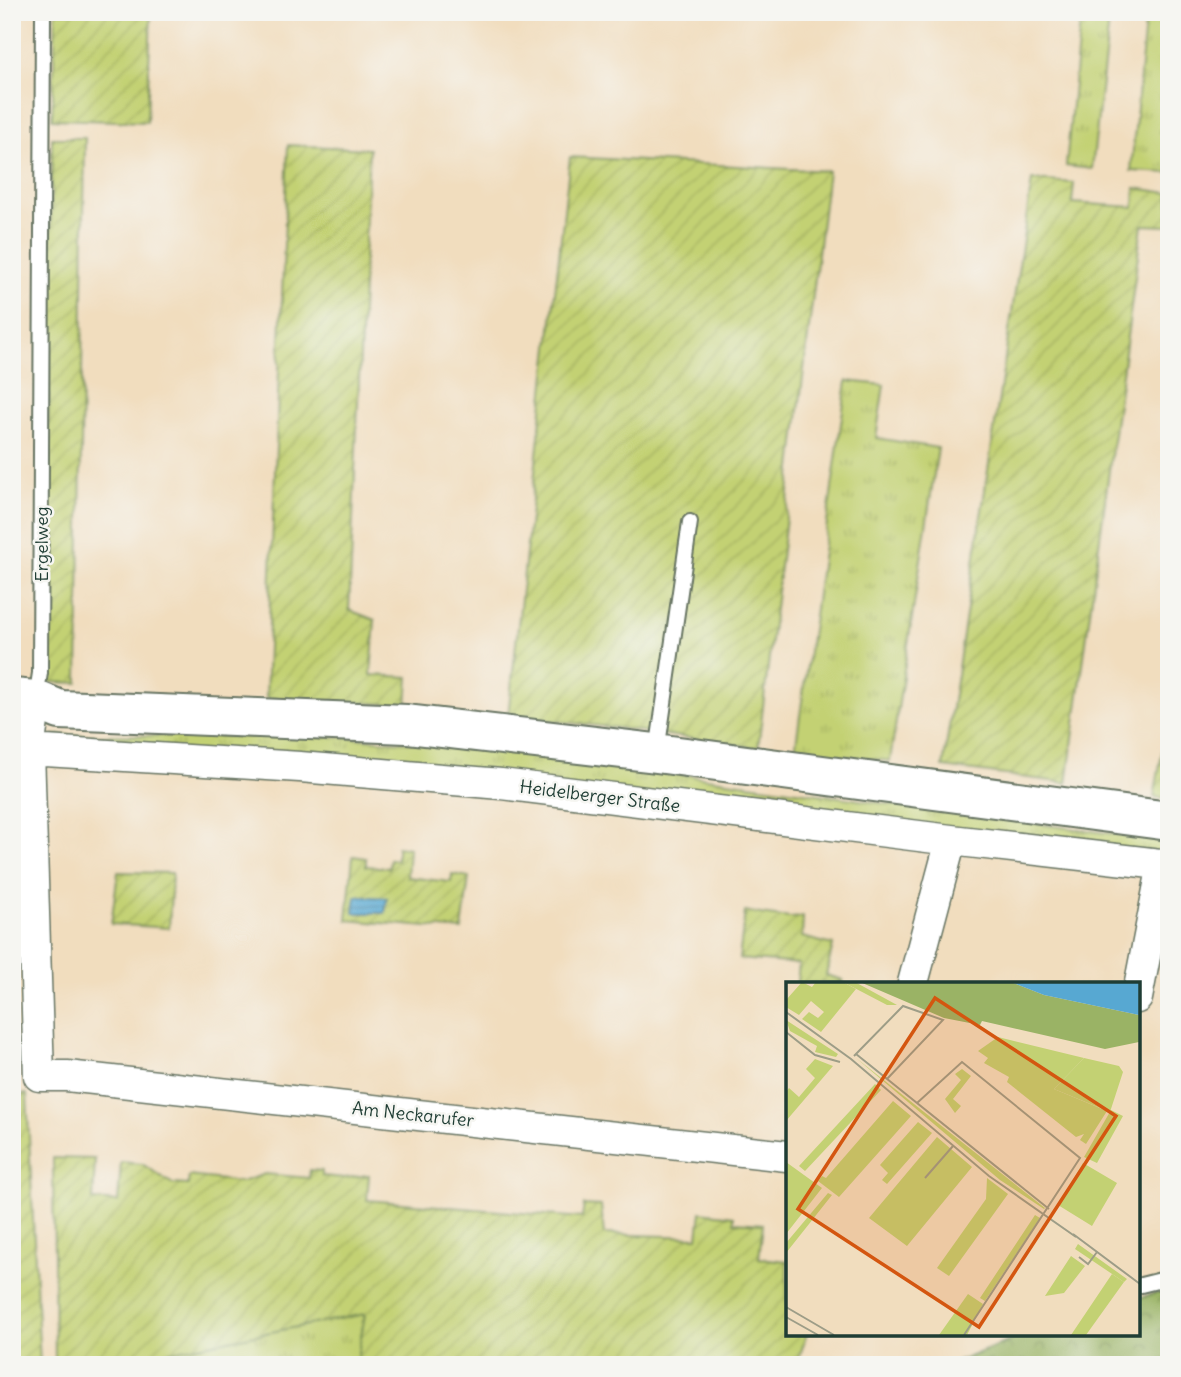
<svg xmlns="http://www.w3.org/2000/svg" width="1181" height="1377" font-family="Delius,sans-serif">
	<style>
		.grass { fill: url(#grass-tufts); stroke: #718754; stroke-width: 2 }
		.forest { fill: url(#forest-crowns); stroke: #5c784c; stroke-width: 2 }
		.garden { fill: url(#garden-furrows); stroke: #718754; stroke-width: 2 }
		.water { fill: url(#water-rules); stroke: #3b7283; stroke-width: 2 }
		.lines { fill: none; stroke-linecap: round; stroke-linejoin: round }
		.service-casing { stroke: #687564; stroke-width: 18 }
		.minor-casing { stroke: #687564; stroke-width: 33 }
		.secondary-casing { stroke: #687564; stroke-width: 42 }
		.service { stroke: #fff; stroke-width: 14 }
		.minor { stroke: #fff; stroke-width: 30 }
		.secondary { stroke: #fff; stroke-width: 38 }
		.labels { text-anchor: middle; dominant-baseline: central; stroke-width: 5; stroke-linejoin: round; paint-order: stroke }
		.street-label { font-size: 18px; fill: #1f3d34; stroke: #f6f6f2 }
		.inset-road { fill: none; stroke: #9d9d87; stroke-width: 2 }
		.view { fill: #d45610; fill-opacity: 0.15; stroke: #d45610; stroke-width: 3.5 }
		.inset-edge { fill: none; stroke: #1f3d34; stroke-width: 3.5 }
	</style>
	<defs>
		<pattern id="grass-tufts" width="24" height="20" patternUnits="userSpaceOnUse" patternTransform="scale(1.75)"><rect width="24" height="20" fill="#c3d173"/><path d="M3 7l-1-3M5 7V3M7 7l1-3M15 17l-1-3M17 17v-4M19 17l1-3" fill="none" stroke="#a7b464"/></pattern>
		<pattern id="forest-crowns" width="20" height="18" patternUnits="userSpaceOnUse" patternTransform="scale(1.75)"><rect width="20" height="18" fill="#9ab365"/><path d="M2 6a3 3 0 1 1 6 0M12 15a3 3 0 1 1 6 0" fill="none" stroke="#7d9354"/></pattern>
		<pattern id="garden-furrows" width="10" height="10" patternUnits="userSpaceOnUse" patternTransform="scale(1.75)"><rect width="10" height="10" fill="#c3d173"/><path d="M-1 1l2-2M0 10L10 0M9 11l2-2" fill="none" stroke="#a7b464"/></pattern>
		<pattern id="water-rules" width="6" height="5" patternUnits="userSpaceOnUse" patternTransform="scale(1.75)"><rect width="6" height="5" fill="#57a8d2"/><path d="M0 2.5h6" fill="none" stroke="#478aab"/></pattern>
	</defs>
	<rect width="100%" height="100%" fill="#f6f6f2"/>
	<filter id="ink" filterUnits="userSpaceOnUse"><feTurbulence type="fractalNoise" baseFrequency=".0143" numOctaves="2"/><feDisplacementMap in="SourceGraphic" scale="14" xChannelSelector="R" yChannelSelector="G"/><feConvolveMatrix kernelMatrix="1 2 1 2 8 2 1 2 1" color-interpolation-filters="sRGB"/></filter>
	<filter id="wash" filterUnits="userSpaceOnUse"><feTurbulence type="fractalNoise" baseFrequency=".00686" numOctaves="4" result="noise"/><feDisplacementMap in="SourceGraphic" scale="28" xChannelSelector="R" yChannelSelector="G"/><feGaussianBlur stdDeviation="1.57" result="paint"/><feColorMatrix in="noise" values="0 0 0 0 0 0 0 0 0 0 0 0 0 0 0 0 0 1.4 0 .05"/><feComposite in="paint" operator="in"/></filter>
	<g filter="url(#wash)">
		<rect width="100%" height="100%" fill="#f1ddbe"/>
		<path class="grass" d="M1081,12H1110L1092,169L1066,166Z
			M1146,12H1169V173L1131,171Z
			M847,381L884,385L876,438L938,448L890,761L795,751Z
			M54,735L338,737L512,750L922,809L1169,841V856L53,744Z
			M365,1314L356,1365H98Z"/>
		<path class="forest" d="M1169,1290V1365H949L1029,1333H1137V1298Z"/>
		<path class="garden" d="M56,12H151L147,122L52,119Z
			M52,138H85L78,683L45,682Z
			M288,145L369,149L349,610L375,620L371,675L409,677L407,705L266,698Z
			M570,157L828,171L758,748L619,728L508,716Z
			M1032,180L1074,183L1072,203L1134,207L1135,188L1169,193V226L1142,225L1067,783L943,767Z
			M1169,716V799L1154,797Z
			M397,847L409,848L407,877L451,882L452,874L469,877L462,930L347,920L353,856L366,858V866L389,868L390,859L397,860Z
			M118,872L172,873L169,928L111,924Z
			M745,912L790,918L803,917L802,937L833,945L826,975L843,980L842,983H797L799,964L739,959Z
			M27,1094L40,1365H12V1096Z
			M53,1158L95,1159L93,1200L118,1202L121,1162L142,1164L173,1184L188,1185L189,1176L241,1182L265,1174L309,1178L310,1170L322,1171V1176L345,1178L369,1175L367,1200L582,1218L584,1205L601,1206L604,1234L698,1237L701,1212L734,1216V1222L763,1224L759,1258L787,1261V1333H807L797,1365H356L365,1314L98,1365H55Z"/>
		<path class="water" d="M356,896L387,898L385,913H354Z"/>
	</g>
	<g filter="url(#ink)">
		<g class="lines">
			<g class="service-casing">
				<path id="service" d="M36,699L40,673L43,12
					M657,752L690,522
					M1137,1286L1169,1278"/>
			</g>
			<g class="minor-casing">
				<path id="minor" d="M36,700L29,750L39,1076H67L787,1156
					M29,750L300,767L501,784L951,840L1169,865
					M913,983L951,840
					M1137,998L1163,864"/>
			</g>
			<g class="secondary-casing">
				<path id="secondary" d="M12,698L36,700L60,710L407,724L656,753L1169,821"/>
			</g>
			<use href="#service" class="service"/>
			<use href="#minor" class="minor"/>
			<use href="#secondary" class="secondary"/>
		</g>
	</g>
	<g class="labels">
		<g class="street-label">
			<text transform="translate(41 544) rotate(-90)">Ergelweg</text>
			<text transform="translate(600 796) rotate(7)">Heidelberger Straße</text>
			<text transform="translate(413 1114) rotate(6)">Am Neckarufer</text>
		</g>
	</g>
	<g transform="translate(786 982)">
		<rect width="354" height="354" fill="#f1ddbe"/>
		<path d="M57,0H69L111,23H101ZM0,38L52,72L50,75L29,70L31,64L4,49ZM70,76L259,226L258,227L214,198ZM298,76L333,84L337,90L324,130L268,107ZM132,140L146,151L101,202L96,198L102,191L94,183ZM0,180L36,206L0,252ZM42,211L46,213L0,271V261ZM292,262L341,297L338,300L289,267Z" fill="#c3d173"/>
		<path d="M74,0H225L258,13L353,33V60L319,67L196,39L194,43L158,36Z" fill="#9ab365"/>
		<path d="M16,0L26,5L30,0H57L70,7L35,50L16,37L23,30L32,36L38,30L25,19L13,33L0,25V18ZM212,55L298,76L268,107L321,129L300,162L294,158L298,152L290,155L221,100L223,95L198,81L202,76L192,69ZM29,77L47,84L0,139V110L3,106L13,115L29,96L20,87ZM176,87L185,94L167,117L175,124L169,131L159,117L175,98L169,92ZM89,102L95,108L19,189L13,184ZM107,119L125,134L53,215L32,199L36,194L40,196ZM325,128L337,134L311,181L298,175ZM151,155L186,185L121,264L83,236ZM297,181L331,201L306,244L272,223ZM201,196L222,212L163,294L151,286L200,217ZM249,233L254,236L199,319L194,316ZM285,274L299,284L278,311L259,314ZM326,292L338,300L300,353H285ZM182,312L197,322L181,353H153Z" fill="#c3d173"/>
		<path d="M225,0H353V33L258,13Z" fill="#57a8d2"/>
		<path class="inset-road" d="M0,30L65,77L203,194L290,255M0,50L29,73L54,80M70,72L263,227M68,74L117,24L157,38L101,97M131,121L176,80L294,176L178,353M139,196L167,164M287,252L354,302M293,275L302,282L311,270M0,325L48,353M0,335L32,353"/>
		<path class="view" d="M149,16L330,134L193,345L12,227Z"/>
		<rect width="354" height="354" class="inset-edge"/>
	</g>
	<rect width="1181" height="1377" fill="none" stroke="#f6f6f2" stroke-width="42"/>
</svg>
